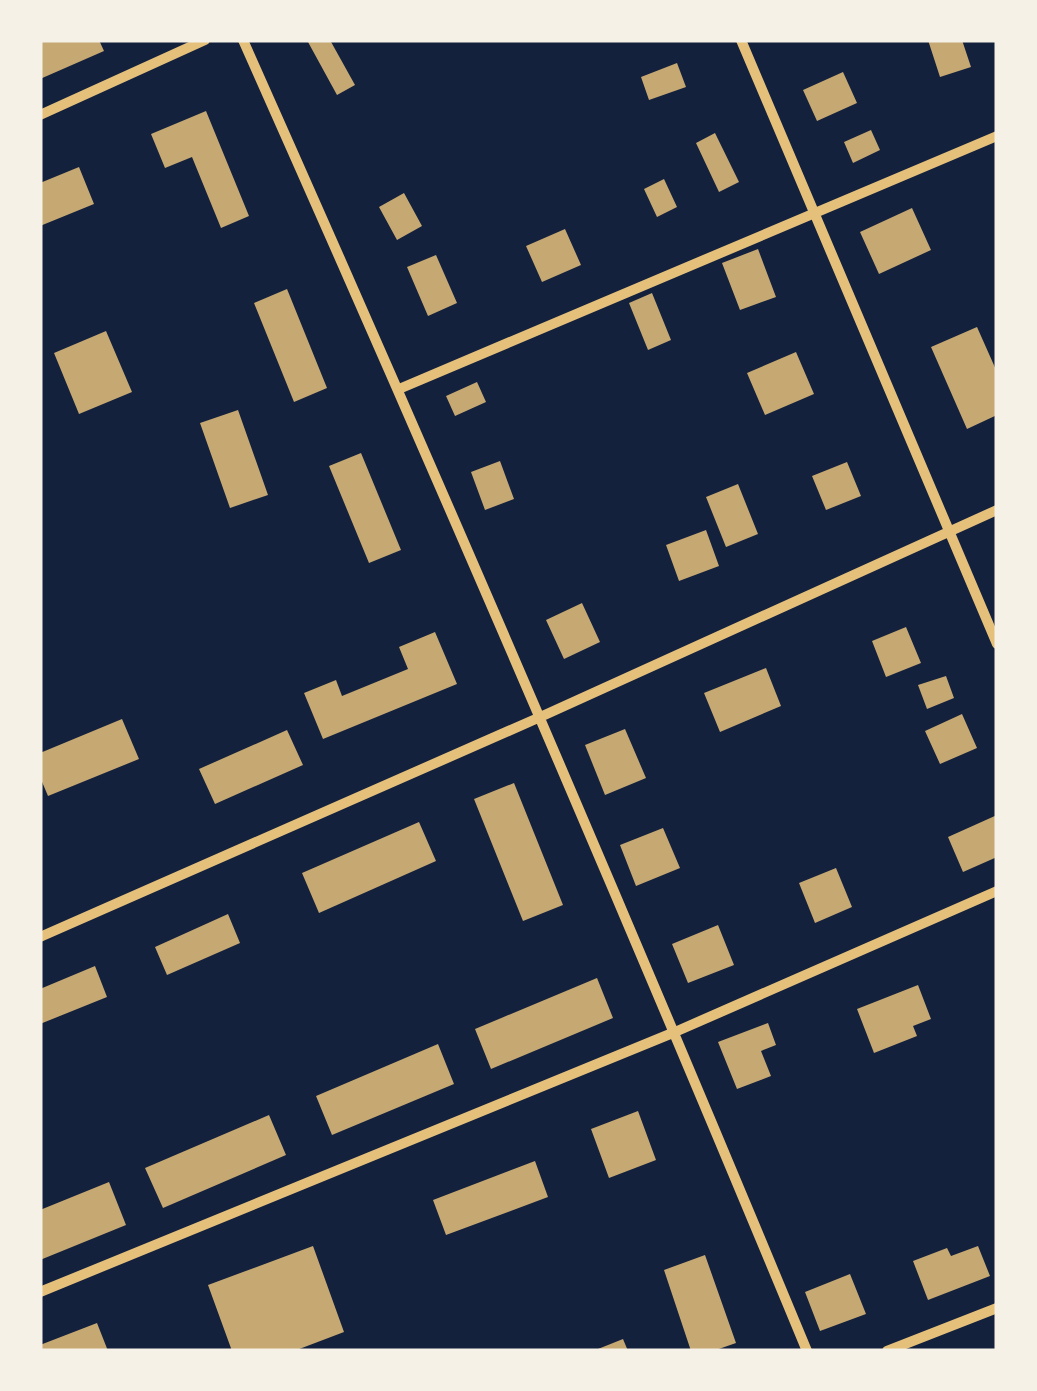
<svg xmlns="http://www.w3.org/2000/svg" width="1037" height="1391" font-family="Mulish,sans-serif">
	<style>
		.building { fill: #c6a872 }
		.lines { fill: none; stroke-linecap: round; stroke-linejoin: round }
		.minor { stroke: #e5c07b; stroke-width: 10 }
	</style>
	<rect width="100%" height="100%" fill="#14213d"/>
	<path class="building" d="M40,40H99L104,51L40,79Z
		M311,40H330L355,85L337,95L308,42Z
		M928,40H962L971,67L940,77Z
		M677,63L686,87L649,100L641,77Z
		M843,72L857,103L817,121L803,90Z
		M206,111L249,216L221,228L192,157L165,168L151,134Z
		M871,130L880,150L853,163L844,142Z
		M715,133L739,182L719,192L696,143Z
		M79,167L94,204L40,226V183Z
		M664,179L677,207L657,217L644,189Z
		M404,193L422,226L397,240L379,207Z
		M912,208L931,250L879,274L860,232Z
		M565,229L581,265L542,282L526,246Z
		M758,249L776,297L740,310L722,263Z
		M436,255L457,303L428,316L407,267Z
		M287,289L327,388L294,402L254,303Z
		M652,293L671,340L648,350L629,303Z
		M977,327L997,372V415L967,429L931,347Z
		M106,331L132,392L79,414L54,353Z
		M796,352L814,394L765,415L747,373Z
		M477,382L486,402L455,416L446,396Z
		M238,410L268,495L230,508L200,423Z
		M361,453L401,550L369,563L329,466Z
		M500,461L514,499L485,510L471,472Z
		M847,462L861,496L826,510L812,476Z
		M738,484L758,534L726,547L706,497Z
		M706,530L719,566L679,581L666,545Z
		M582,603L600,642L564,659L546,620Z
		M906,627L921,663L886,677L872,641Z
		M435,632L457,684L323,739L304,693L336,680L342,696L408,669L399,647Z
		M766,668L781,706L720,732L704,693Z
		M946,676L954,698L927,709L918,685Z
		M962,714L977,748L940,764L925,731Z
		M122,719L139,759L48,796L40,777V753Z
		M625,729L646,778L605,795L585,745Z
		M287,730L303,765L215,804L199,769Z
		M514,783L563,905L523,921L474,799Z
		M997,815V857L963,872L948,837Z
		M419,822L436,861L319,913L302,873Z
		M663,828L680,868L636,886L620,845Z
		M836,868L852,907L815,923L799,883Z
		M228,914L240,943L167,975L155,947Z
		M718,925L734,965L688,983L672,944Z
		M95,966L107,997L40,1024V989Z
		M597,978L613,1018L491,1069L475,1029Z
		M918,985L931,1019L913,1026L917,1036L874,1053L857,1009Z
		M768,1023L776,1045L761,1051L771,1076L737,1089L718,1042Z
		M438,1044L454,1084L332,1135L316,1096Z
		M638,1111L656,1160L609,1178L591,1129Z
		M269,1115L286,1155L163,1208L145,1168Z
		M535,1161L548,1197L446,1235L433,1200Z
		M109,1182L126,1225L40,1260V1210Z
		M313,1246L344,1332L294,1351H232L208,1285Z
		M978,1246L990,1276L928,1300L913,1261L947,1248L951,1256Z
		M705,1255L736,1343L713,1351H691L664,1270Z
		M850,1274L866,1314L820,1331L805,1292Z
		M97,1323L108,1351H40V1345Z
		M623,1339L628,1351H593Z"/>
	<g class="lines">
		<path class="minor" d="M243,40C437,475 625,912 807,1351
			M741,40L997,644
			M40,115L205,40
			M399,389L997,136
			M40,937L538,718L997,510
			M40,1292L675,1032L997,891
			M887,1351L997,1308"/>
	</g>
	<rect width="1037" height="1391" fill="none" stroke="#f6f1e7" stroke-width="85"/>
</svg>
